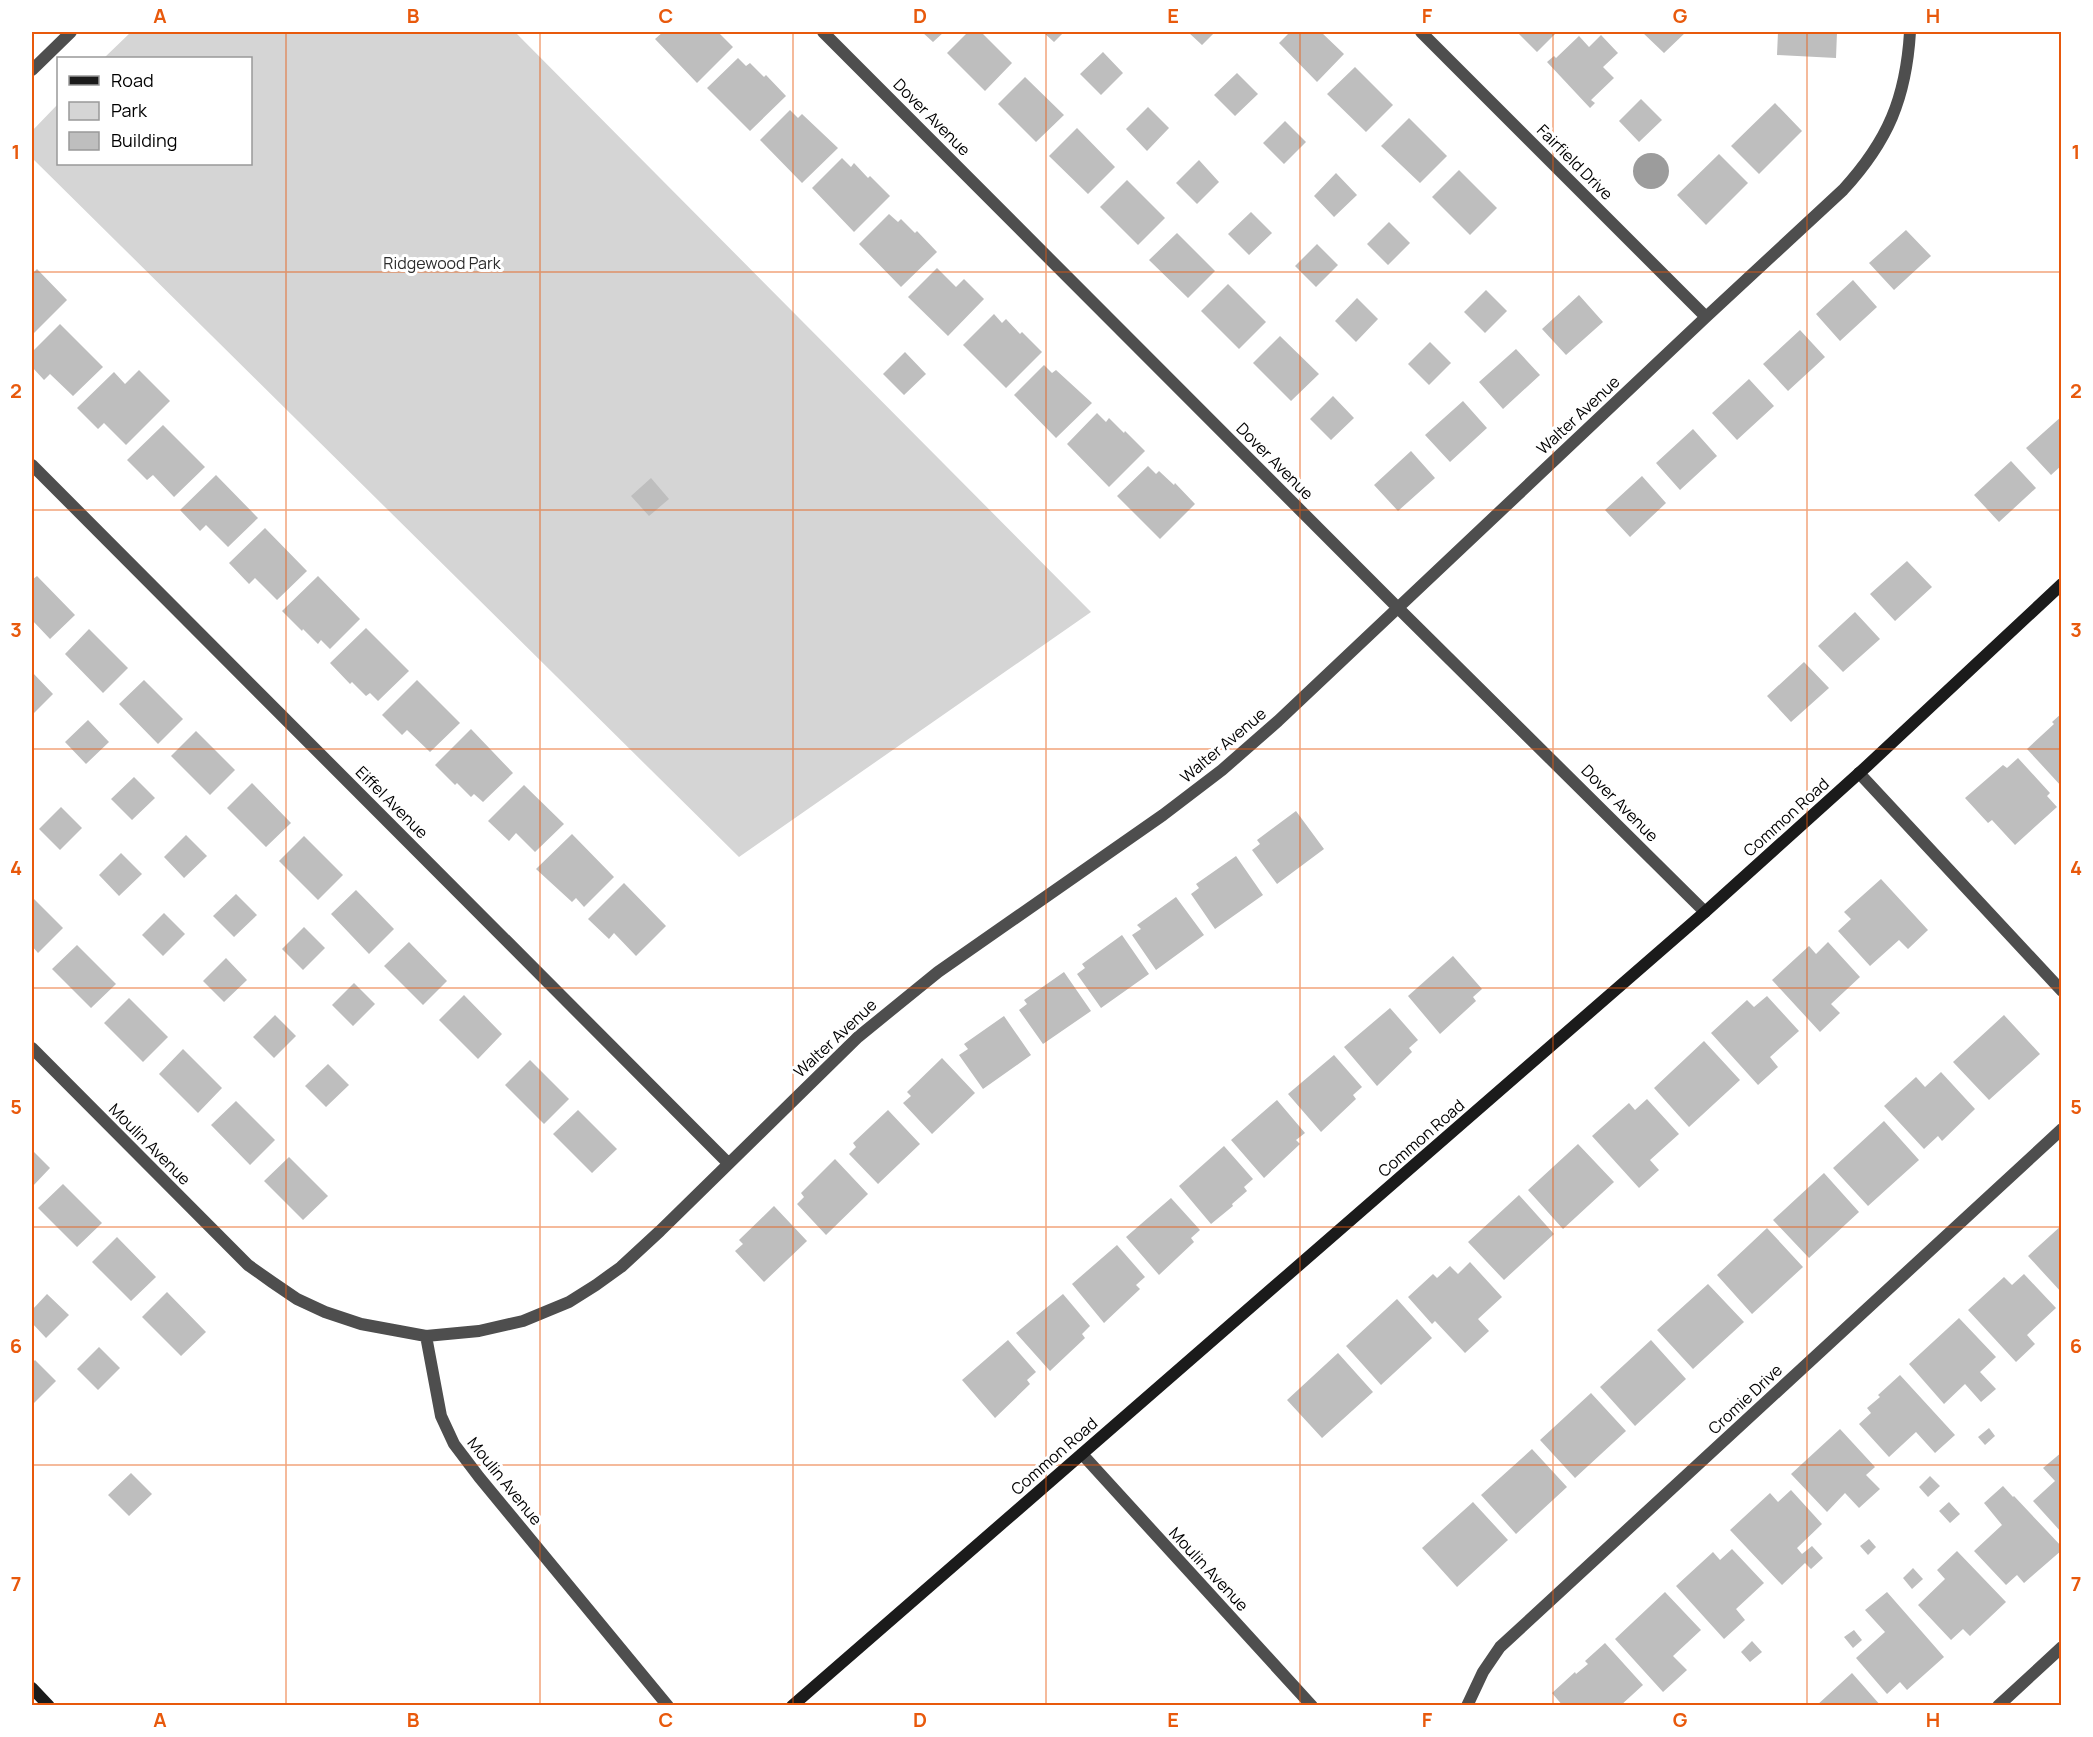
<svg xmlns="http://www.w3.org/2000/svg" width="2093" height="1737" font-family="Manrope,sans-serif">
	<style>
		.green { fill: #d5d5d5 }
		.water { fill: #9c9c9c }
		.building { fill: #bebebe }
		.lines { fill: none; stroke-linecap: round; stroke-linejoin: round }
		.street { stroke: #4e4e4e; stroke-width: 12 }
		.secondary { stroke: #1b1b1b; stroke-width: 12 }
		.grid { fill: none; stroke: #e8590c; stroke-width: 1.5; stroke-opacity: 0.55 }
		.labels { text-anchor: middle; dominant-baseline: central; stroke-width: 6; stroke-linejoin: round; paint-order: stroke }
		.street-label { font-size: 16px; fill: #000; stroke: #fff }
		.park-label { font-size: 16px; fill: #2c2c2c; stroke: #fff }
		.neatline { fill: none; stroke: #e8590c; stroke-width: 2 }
		.grid-label { font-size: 20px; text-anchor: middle; font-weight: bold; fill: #e8590c }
	</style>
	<rect width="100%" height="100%" fill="#fff"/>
	<path class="green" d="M131,32H515L1091,612L739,857L32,158V131L58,104V164H250V58H104Z"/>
	<path class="water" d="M1633 171a18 18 0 1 1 36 0a18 18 0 1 1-36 0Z"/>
	<path class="building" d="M663,32H718L733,47L697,83L655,39Z
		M922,32H944L933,42Z
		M968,32H981L1012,63L985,91L947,53Z
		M1043,32H1064L1054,42Z
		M1188,32H1215L1202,45Z
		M1290,32H1321L1344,54L1317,82L1279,43Z
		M1517,32H1557L1537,52Z
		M1642,32H1686L1664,53Z
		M1778,32H1837L1836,58L1777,55Z
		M1601,35L1618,53L1603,67L1614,78L1591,100L1595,103L1590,108L1547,62L1554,56L1556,58L1579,36L1589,47Z
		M1103,52L1123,73L1101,95L1080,74Z
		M738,58L746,66L750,63L764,77L766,75L786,96L750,131L707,88Z
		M1355,67L1393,105L1366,132L1327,94Z
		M1237,73L1258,94L1235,116L1214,95Z
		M1025,77L1064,115L1036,142L998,104Z
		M1641,99L1662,120L1639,142L1619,121Z
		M1775,103L1802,131L1759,174L1731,146Z
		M1148,107L1169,128L1147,151L1126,129Z
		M790,110L798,118L802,114L838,148L802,183L760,140Z
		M1409,118L1447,156L1420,183L1381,146Z
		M1285,121L1306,142L1284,164L1263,143Z
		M1077,128L1115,167L1088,194L1049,156Z
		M1719,154L1748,183L1706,225L1677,195Z
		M842,158L851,167L854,163L868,178L870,176L890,196L854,232L812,188Z
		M1199,160L1219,182L1197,204L1176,183Z
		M1459,170L1497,208L1470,235L1432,197Z
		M1336,173L1357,195L1334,217L1314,196Z
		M1127,180L1165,218L1138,245L1100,207Z
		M1251,212L1272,233L1249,255L1228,234Z
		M889,214L898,222L901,219L915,233L917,231L937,252L901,287L859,244Z
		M1389,222L1410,243L1388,265L1367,244Z
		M1906,230L1931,256L1894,290L1869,263Z
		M1177,233L1215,271L1188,298L1149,260Z
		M1317,244L1338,265L1316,287L1295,266Z
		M937,268L956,287L964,279L984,299L948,336L908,297Z
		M37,269L67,300L32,335V274Z
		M1853,280L1877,307L1840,341L1816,314Z
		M1228,284L1266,322L1239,349L1201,311Z
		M1486,290L1507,311L1485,333L1464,312Z
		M1579,295L1603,322L1566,355L1542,329Z
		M1357,298L1378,319L1356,342L1335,321Z
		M994,314L1002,323L1006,319L1020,334L1022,332L1042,352L1006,388L963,345Z
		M60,324L103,367L73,396L50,374L44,380L32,367V352Z
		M1800,330L1825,357L1788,391L1763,364Z
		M1280,336L1319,374L1291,401L1253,363Z
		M1430,342L1451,363L1429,385L1408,364Z
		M1516,349L1540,375L1503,409L1479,382Z
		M905,352L926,374L904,395L883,374Z
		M1044,365L1052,373L1056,370L1092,403L1056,438L1014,395Z
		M139,370L170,401L126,445L104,423L98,429L77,408L114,372L125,384Z
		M1749,379L1774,406L1737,440L1712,413Z
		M1333,396L1354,418L1331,440L1310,419Z
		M1463,401L1487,428L1450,462L1425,435Z
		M1097,413L1106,422L1109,418L1124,433L1125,431L1145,451L1109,487L1067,444Z
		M2062,416V465L2051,475L2026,448Z
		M163,425L205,467L174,497L153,475L147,480L127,460Z
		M1693,429L1717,456L1680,490L1656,463Z
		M1411,451L1435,478L1398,511L1374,485Z
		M2011,461L2036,488L1999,522L1974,495Z
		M1148,466L1156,474L1159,471L1174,485L1175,483L1195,504L1160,539L1117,496Z
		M216,475L258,518L228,547L206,525L200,531L180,510Z
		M1642,476L1666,503L1630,537L1605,510Z
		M651,478L669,499L649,516L631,496Z
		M265,528L307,571L277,600L255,578L249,584L229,563Z
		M1907,561L1932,587L1895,621L1870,594Z
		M37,576L75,615L50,639L32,620V580Z
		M318,576L360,619L330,649L321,640L318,644L303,629L302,631L282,611Z
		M1855,612L1880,639L1843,672L1818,646Z
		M366,628L409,671L378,701L370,693L366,696L352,682L350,684L330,663Z
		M89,629L128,668L103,693L65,654Z
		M1804,662L1829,688L1791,722L1767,696Z
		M32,672L53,694L32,715Z
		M144,680L183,719L158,744L119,704Z
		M417,680L460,723L430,752L407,730L402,735L382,715Z
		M2062,713V787L2027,749L2054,724L2052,722Z
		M88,720L109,742L86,764L65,742Z
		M471,729L513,773L483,802L474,794L471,797L457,783L455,785L435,765Z
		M196,731L235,770L210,795L171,756Z
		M2018,758L2050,793L2047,796L2057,807L2015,845L1992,820L1988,823L1965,798L2003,765L2007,768Z
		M134,777L155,798L132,820L111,799Z
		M252,783L291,823L266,847L227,808Z
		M524,785L564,824L535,852L516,833L509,841L488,821Z
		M61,807L82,828L60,850L39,829Z
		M1296,811L1324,849L1277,884L1252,850L1260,844L1257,840Z
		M572,834L614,877L584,907L576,898L572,902L536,869Z
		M186,835L207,856L184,878L164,857Z
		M304,836L343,875L318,900L279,861Z
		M121,853L142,874L119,896L99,875Z
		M1236,856L1263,895L1215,929L1191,894L1199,888L1196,884Z
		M1881,879L1928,930L1908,949L1899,940L1870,966L1838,931L1851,919L1844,912Z
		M624,883L666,926L636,956L614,933L609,939L588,919Z
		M356,890L394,929L369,954L331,914Z
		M236,894L257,915L234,937L213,916Z
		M32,897L63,928L38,953L32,946Z
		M1176,897L1204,935L1156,970L1132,935L1141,929L1137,925Z
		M164,913L185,934L163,956L142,935Z
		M304,927L325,948L303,970L282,949Z
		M1122,935L1149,974L1101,1008L1077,974L1085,968L1082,964Z
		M409,942L447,981L423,1005L384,966Z
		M1828,942L1860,977L1831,1004L1840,1013L1820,1032L1772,980L1809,946L1816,954Z
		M77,945L116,984L91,1008L52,969Z
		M1453,956L1482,989L1473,997L1476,1001L1440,1034L1408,996Z
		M226,958L247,980L224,1002L203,981Z
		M1064,972L1091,1011L1043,1044L1019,1010L1027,1004L1024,1000Z
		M354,983L375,1004L353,1026L332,1005Z
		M464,995L502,1034L478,1059L439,1020Z
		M1767,996L1799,1031L1770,1057L1778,1067L1758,1085L1711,1033L1747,1000L1754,1007Z
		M129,998L168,1037L143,1062L104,1023Z
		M1390,1008L1418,1040L1409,1048L1412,1052L1377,1086L1344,1047Z
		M275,1015L296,1036L274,1058L253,1037Z
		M2004,1015L2040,1054L1989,1100L1953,1062Z
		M1004,1016L1031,1055L983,1089L959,1055L968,1049L964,1044Z
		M1704,1041L1740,1080L1689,1127L1654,1088Z
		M183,1049L222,1088L198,1113L159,1074Z
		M1334,1055L1362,1087L1353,1095L1356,1099L1321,1132L1288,1094Z
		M942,1058L975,1093L932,1134L903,1103L911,1096L907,1092Z
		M530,1060L569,1099L544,1124L505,1085Z
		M328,1064L349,1085L326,1107L305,1086Z
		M1941,1072L1975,1109L1942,1141L1938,1136L1924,1149L1884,1106L1916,1077L1925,1087Z
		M1647,1099L1679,1134L1650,1160L1659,1170L1639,1188L1592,1136L1629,1103L1635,1110Z
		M1277,1100L1305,1133L1296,1140L1300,1144L1264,1178L1231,1140Z
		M236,1101L275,1140L250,1165L211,1125Z
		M578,1110L617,1149L592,1173L553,1134Z
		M888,1110L920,1144L878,1184L849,1154L856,1147L853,1143Z
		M1884,1121L1919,1160L1868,1206L1833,1168Z
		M1578,1144L1614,1182L1563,1229L1528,1190Z
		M1224,1146L1253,1179L1244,1187L1247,1191L1232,1204L1233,1206L1211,1224L1179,1186Z
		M32,1150L50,1168L32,1187Z
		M289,1157L328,1196L303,1220L264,1181Z
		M835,1159L868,1194L826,1235L797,1204L804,1197L801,1193Z
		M1824,1173L1859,1212L1809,1258L1773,1220Z
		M63,1184L102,1223L77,1247L38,1208Z
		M1519,1195L1554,1234L1504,1280L1468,1242Z
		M1171,1198L1200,1230L1191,1238L1194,1242L1159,1275L1126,1237Z
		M774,1206L807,1241L764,1282L735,1251L743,1244L739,1240Z
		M2062,1225V1293L2028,1256Z
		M1767,1228L1803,1267L1752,1314L1717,1275Z
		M117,1237L156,1277L131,1301L92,1262Z
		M1117,1245L1145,1277L1136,1285L1140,1289L1104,1323L1072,1284Z
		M1470,1262L1502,1297L1478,1319L1489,1331L1465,1353L1435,1321L1432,1324L1408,1297L1433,1274L1437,1278L1450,1266L1458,1274Z
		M2024,1274L2056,1308L2027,1335L2035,1344L2016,1362L1968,1310L2004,1277L2012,1285Z
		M1708,1284L1744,1322L1693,1369L1657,1330Z
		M167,1292L206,1332L181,1356L142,1317Z
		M47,1294L69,1315L46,1338L32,1323V1310Z
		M1063,1294L1090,1326L1082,1334L1085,1338L1050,1371L1016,1333Z
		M1397,1299L1432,1338L1381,1385L1346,1346Z
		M1959,1318L1996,1357L1980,1372L1996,1389L1981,1402L1965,1384L1944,1404L1909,1364Z
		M1008,1340L1036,1372L1027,1380L1030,1384L995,1418L962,1380Z
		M1651,1340L1686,1379L1635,1426L1600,1387Z
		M99,1347L120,1368L98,1390L77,1369Z
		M1338,1353L1373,1392L1322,1438L1287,1400Z
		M35,1360L56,1381L34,1403L32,1401V1363Z
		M1900,1375L1955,1435L1935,1453L1916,1432L1889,1457L1859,1424L1871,1413L1867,1408L1880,1397L1878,1395Z
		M1591,1393L1626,1431L1575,1478L1540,1440Z
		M1989,1428L1995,1436L1985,1445L1978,1437Z
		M1840,1429L1875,1467L1866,1475L1880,1489L1859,1508L1845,1493L1827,1512L1791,1474Z
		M1532,1449L1567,1487L1516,1534L1481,1495Z
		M2062,1452V1533L2033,1501L2055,1481L2043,1468Z
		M131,1473L152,1494L129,1516L108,1495Z
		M1930,1476L1940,1486L1928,1497L1919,1487Z
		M2003,1486L2013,1497L2014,1496L2062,1547V1550L2024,1583L2017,1575L2006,1585L1974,1551L2002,1525L1984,1503Z
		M1791,1490L1822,1524L1797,1548L1802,1554L1812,1546L1823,1558L1811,1569L1805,1563L1782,1585L1730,1530L1770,1493L1778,1502Z
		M1473,1502L1508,1540L1457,1587L1422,1548Z
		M1949,1502L1960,1514L1950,1523L1939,1511Z
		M1869,1539L1876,1547L1868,1555L1860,1546Z
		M1732,1549L1764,1583L1736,1609L1745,1620L1724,1639L1676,1586L1713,1552L1720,1560Z
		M1957,1551L2006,1602L1970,1636L1963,1629L1951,1640L1918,1605L1945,1579L1937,1570Z
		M1913,1568L1923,1579L1912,1589L1903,1578Z
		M1665,1592L1701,1630L1673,1656L1687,1670L1663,1692L1615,1639Z
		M1887,1592L1944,1657L1907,1690L1900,1682L1887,1694L1856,1658L1885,1632L1865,1610Z
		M1854,1630L1862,1640L1853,1648L1844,1637Z
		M1752,1641L1762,1652L1750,1662L1741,1652Z
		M1605,1643L1643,1685L1620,1706H1563L1552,1693L1575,1672L1576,1674L1588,1664L1585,1661Z
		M1852,1673L1881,1706H1816Z"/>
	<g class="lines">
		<path class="street" d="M823,32L1398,608L1705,912
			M1421,32L1706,317
			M32,70L71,32
			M32,465L728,1163
			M1859,773L2062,991
			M32,1048L248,1265L272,1282L297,1299L325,1312L361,1324L426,1336L479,1331L523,1321L569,1302L596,1285L621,1267L660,1231L858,1037L938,972L1163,815L1222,770L1278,721L1706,317L1843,190C1888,141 1906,98 1910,32
			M426,1336L441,1416L454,1444L479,1477L668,1706
			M1082,1454L1312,1706
			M1467,1706L1483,1672L1500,1647L2062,1129
			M1998,1706L2062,1647"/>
		<path class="secondary" d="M32,1688L49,1706
			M792,1706L1705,912L1867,766L2062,584"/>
	</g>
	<path class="grid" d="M286,32V1706M540,32V1706M793,32V1706M1046,32V1706M1300,32V1706M1553,32V1706M1807,32V1706M32,272H2062M32,510H2062M32,749H2062M32,988H2062M32,1227H2062M32,1465H2062"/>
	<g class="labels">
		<g class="street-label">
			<text transform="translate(932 117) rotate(45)">Dover Avenue</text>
			<text transform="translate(1575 162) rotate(45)">Fairfield Drive</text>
			<text transform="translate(1578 415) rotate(-43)">Walter Avenue</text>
			<text transform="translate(1275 461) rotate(45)">Dover Avenue</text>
			<text transform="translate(1223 745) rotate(-40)">Walter Avenue</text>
			<text transform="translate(392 802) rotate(45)">Eiffel Avenue</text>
			<text transform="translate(1620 803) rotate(45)">Dover Avenue</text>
			<text transform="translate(1786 817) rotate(-42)">Common Road</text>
			<text transform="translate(835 1038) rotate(-43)">Walter Avenue</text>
			<text transform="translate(1421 1138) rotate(-41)">Common Road</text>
			<text transform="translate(150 1144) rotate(45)">Moulin Avenue</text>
			<text transform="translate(1745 1399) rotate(-43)">Cromie Drive</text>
			<text transform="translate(1054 1456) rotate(-41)">Common Road</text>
			<text transform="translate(505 1481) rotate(51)">Moulin Avenue</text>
			<text transform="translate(1209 1569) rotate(47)">Moulin Avenue</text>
		</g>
		<g class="park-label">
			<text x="442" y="263">Ridgewood Park</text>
		</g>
	</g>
	<rect width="2093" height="1737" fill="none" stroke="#ffffff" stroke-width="66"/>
	<rect x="57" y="57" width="195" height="108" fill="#ffffff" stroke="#999999" stroke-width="1.5"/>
	<rect x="69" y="76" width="30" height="9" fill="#1b1b1b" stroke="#999999" stroke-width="1.5"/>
	<text x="111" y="87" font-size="18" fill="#000000">Road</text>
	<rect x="69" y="102" width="30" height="18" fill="#d5d5d5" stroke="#999999" stroke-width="1.5"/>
	<text x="111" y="117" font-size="18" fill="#000000">Park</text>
	<rect x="69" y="132" width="30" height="18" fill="#bebebe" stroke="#999999" stroke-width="1.5"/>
	<text x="111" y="147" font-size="18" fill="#000000">Building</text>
	<rect x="33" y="33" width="2027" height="1671" class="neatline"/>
	<g class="grid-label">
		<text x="160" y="23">A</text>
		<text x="413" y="23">B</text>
		<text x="666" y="23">C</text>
		<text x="920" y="23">D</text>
		<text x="1173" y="23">E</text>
		<text x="1427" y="23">F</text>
		<text x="1680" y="23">G</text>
		<text x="1933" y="23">H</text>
		<text x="16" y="159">1</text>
		<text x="2076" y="159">1</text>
		<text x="16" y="398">2</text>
		<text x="2076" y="398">2</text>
		<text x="16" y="637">3</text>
		<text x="2076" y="637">3</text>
		<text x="16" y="875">4</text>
		<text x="2076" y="875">4</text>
		<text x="16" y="1114">5</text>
		<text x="2076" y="1114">5</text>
		<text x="16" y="1353">6</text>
		<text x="2076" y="1353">6</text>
		<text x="16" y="1591">7</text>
		<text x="2076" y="1591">7</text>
		<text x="160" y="1727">A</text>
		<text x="413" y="1727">B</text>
		<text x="666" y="1727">C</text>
		<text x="920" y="1727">D</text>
		<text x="1173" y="1727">E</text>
		<text x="1427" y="1727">F</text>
		<text x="1680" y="1727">G</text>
		<text x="1933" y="1727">H</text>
	</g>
</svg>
